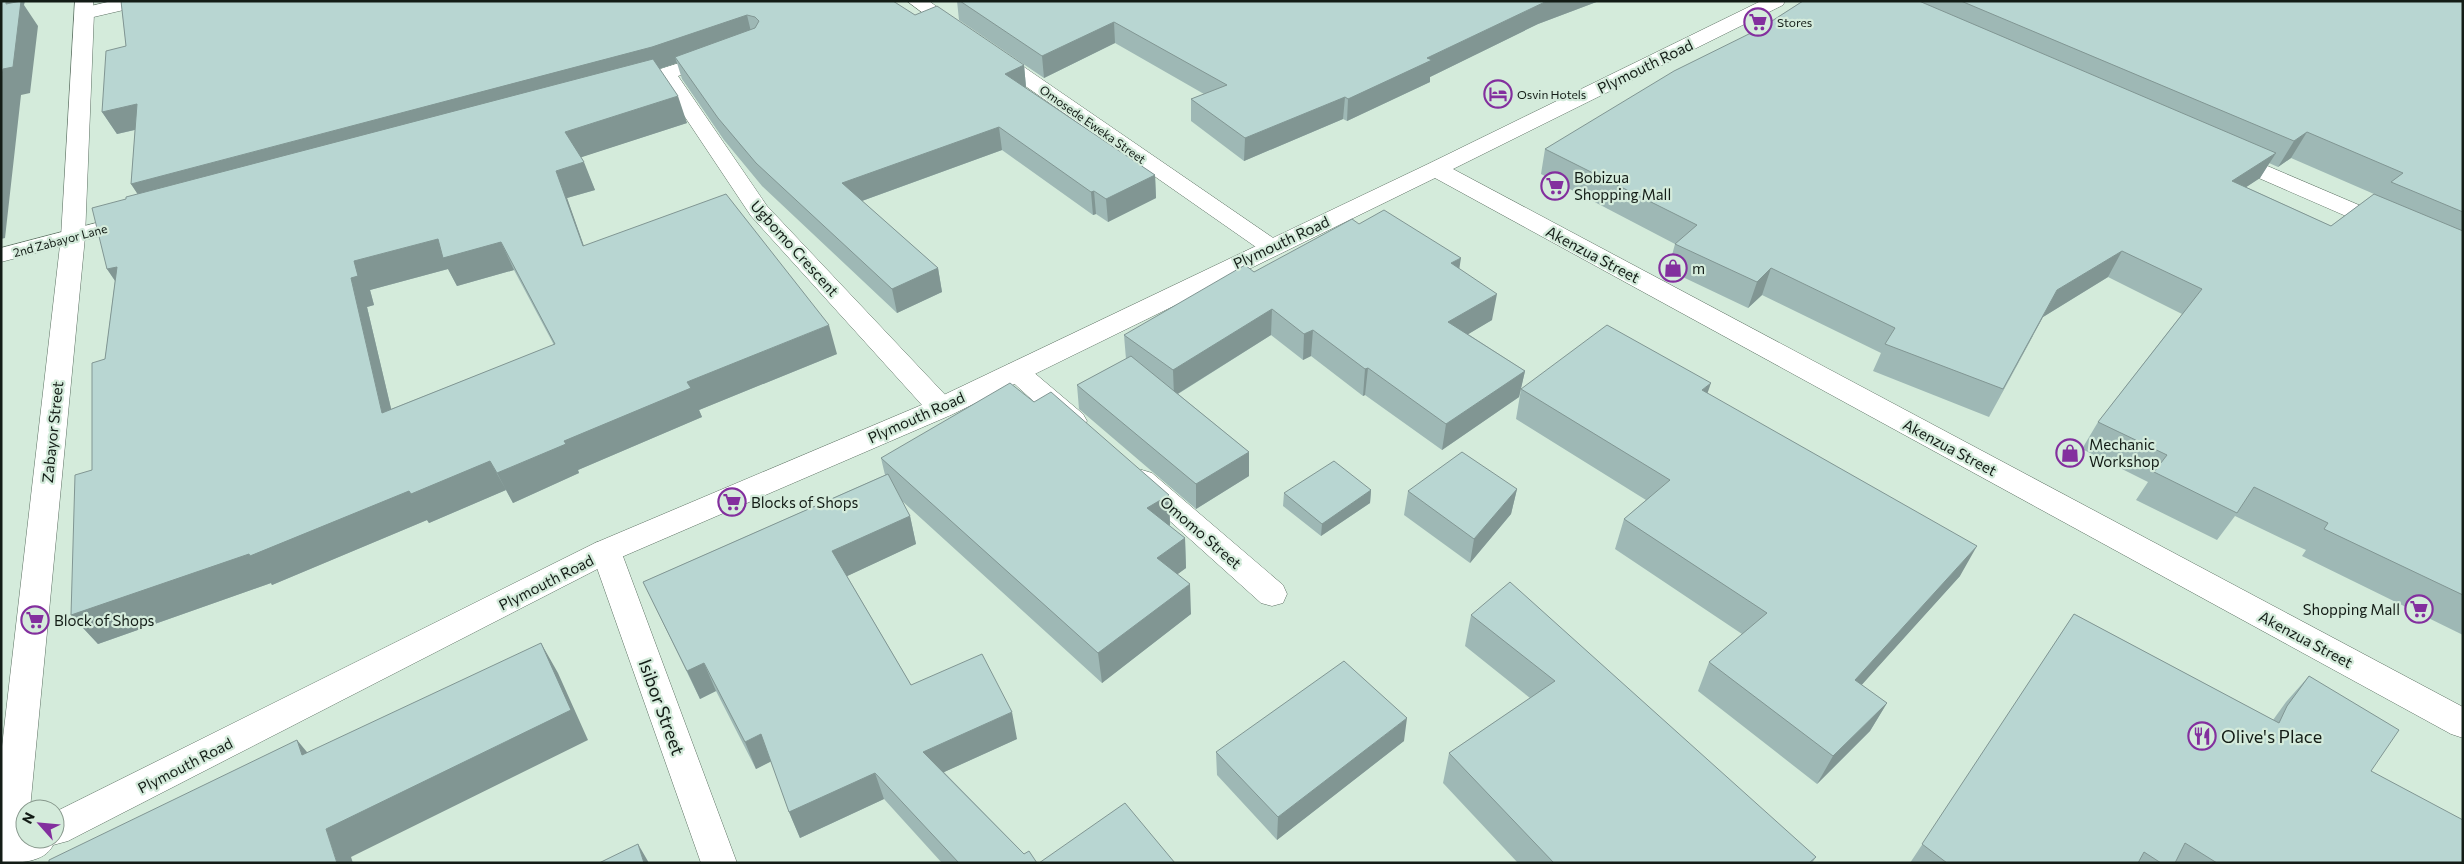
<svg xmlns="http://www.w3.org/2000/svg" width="2464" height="864" font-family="Commissioner,sans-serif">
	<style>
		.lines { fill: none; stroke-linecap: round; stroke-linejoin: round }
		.street-casing { stroke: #5d7163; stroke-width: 1 }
		.secondary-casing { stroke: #5d7163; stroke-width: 1 }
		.street { fill: #fff; fill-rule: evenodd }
		.secondary { fill: #fff; fill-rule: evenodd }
		.wall { fill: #9eb8b5; fill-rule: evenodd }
		.shaded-wall { fill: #819693 }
		.building { fill: #b8d6d2; stroke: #819693; fill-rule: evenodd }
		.labels { text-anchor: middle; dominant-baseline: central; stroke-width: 4.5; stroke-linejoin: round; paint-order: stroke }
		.far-poi-label { font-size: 12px; fill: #131c16; stroke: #d4ebdb; text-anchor: start }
		.far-street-label { font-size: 12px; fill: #131c16; stroke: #d4ebdb }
		.street-label { font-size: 15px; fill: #131c16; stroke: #d4ebdb }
		.poi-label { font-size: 15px; fill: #131c16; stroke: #d4ebdb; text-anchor: start }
		.near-street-label { font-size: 18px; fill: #131c16; stroke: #d4ebdb }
		.near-poi-label { font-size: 18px; fill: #131c16; stroke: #d4ebdb; text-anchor: start }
	</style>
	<rect width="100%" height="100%" fill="#d4ebdb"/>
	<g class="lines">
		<g class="street-casing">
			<path id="street" d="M112,1H147L145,5L85,19L78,17L76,13L78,9Z
				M907,1H929L968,30L965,34H951Z
				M995,50L1002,52L1279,242L1283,247L1279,252L1271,254L1263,252L988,60L985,56L988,52Z
				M714,52L721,54L724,58L721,62L678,76L767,206L951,401L955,408L951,415L941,417L931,415L751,216L661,81L629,91L622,89L619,85L622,81Z
				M2230,150L2394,220L2398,225L2394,230L2386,232L2378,230L2222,162L2219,157L2222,152Z
				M134,213L142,215L146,220L142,225L1,262V248Z
				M1016,362L1025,365L1083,414L1087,421L1083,428L1073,430L1063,428L1007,377L1003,371L1007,365Z
				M1142,470L1152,473L1283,585L1287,594L1283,603L1272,606L1261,603L1132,487L1128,480L1132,473Z
				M606,540L617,543L621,551L737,863H701L591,551L595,543Z"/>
		</g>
		<g class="secondary-casing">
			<path id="secondary" d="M75,1H93L94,13L85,237L30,809H25V839H55V812L595,543L931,401L1428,164L1761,1H1785L1783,5L1453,169L2463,707V738L2451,734L1435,178L951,415L617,559L68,841L53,845C45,863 17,863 1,863V755L61,237Z"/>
		</g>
		<use href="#street" class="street"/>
		<use href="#secondary" class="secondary"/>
	</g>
	<path class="wall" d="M121,1L915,15L1024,65L1026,87L1025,88L1155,175L1156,198L1108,222L1096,214L1093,215L1002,150L862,201L938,268L942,292L897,313L762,186L724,140L682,79L677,63L660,69L687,123L581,157L595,190L567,198L584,246L837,354L699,410L702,417L578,470L579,473L513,503L506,490L429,523L427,520L272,585L271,583L98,644L71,615L92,470L105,359L115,281L107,269L126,199L138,194L131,184L135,130L117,134L102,112L126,46ZM448,269L457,286L514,270L554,345L391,409L367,307L374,305L370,290Z
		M957,1H1599L1538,24L1430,77V82L1347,121L1343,119L1244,161L1191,121V99L1204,94L1115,43L1044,78L959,20Z
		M1803,1H2463V635L2302,556L2306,550L2235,516L2217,540L2136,500L2148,482L2082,449L2098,422L2182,314L2108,277L2043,317L1989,417L1873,371L1881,353L1762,295L1748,308L1668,270L1675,244L1541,174L1545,149L1761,28ZM2291,158L2374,194L2331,226L2246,187L2260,178L2269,163L2278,167Z
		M1359,224L1459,269L1492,320L1468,334L1525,371L1519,397L1442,450L1365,395L1363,396L1311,356L1303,360L1271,335L1178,394L1249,452V476L1196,509L1079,409L1077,385L1126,359L1124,335L1254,272Z
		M1521,389L1707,393L1960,576L1861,685L1887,703L1870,731L1817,784L1698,691L1709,662L1742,634L1615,549L1624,519L1646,500L1516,419Z
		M1034,402L1169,495L1170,525L1169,526L1185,538L1186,568L1177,574L1191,614L1102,683L901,500L910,516L916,544L847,576L911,685L1017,739L944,772L1024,854L1037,863H942L884,799L800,838L789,812L771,761L756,769L716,691L700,699L643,582L885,475L881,458Z
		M1517,489L1511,514L1470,563L1404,515L1408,491Z
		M1371,490L1370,503L1321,536L1283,506L1284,493Z
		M2074,614L2273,720L2286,702L2309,676L2371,771L2463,863H1910Z
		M1471,615L1816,857L1812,863H1518L1443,783L1449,753L1530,698L1465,646Z
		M1404,741L1277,840L1217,775L1216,752Z"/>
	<path class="shaded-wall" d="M6,1H25L24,5L38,26L30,93L21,95L5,238L1,239V84Z
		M1547,1H1599L1538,24L1430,77V82L1347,121L1348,99L1427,58Z
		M747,15L752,36L675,57L677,63L659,69L146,207L131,184Z
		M1114,22L1115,43L1044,78L1042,56Z
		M1024,65L1026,87L1008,96L1005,74Z
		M678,96L687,123L576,159L565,132Z
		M1345,97L1343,119L1244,161L1245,138Z
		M137,104L151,126L117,134L102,112Z
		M999,127L1002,150L848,206L842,183Z
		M2307,132L2291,158L2278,167L2294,141Z
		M2276,153L2260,178L2216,207L2232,181Z
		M584,162L595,190L567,198L594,275L583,246L556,171Z
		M1155,175L1156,198L1108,222L1106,199Z
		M1094,191L1096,214L1093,215L1091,192Z
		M438,239L501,242L514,270L457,286L448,269L370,290L374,305L367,307L399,442L382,413L351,278L354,261Z
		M2122,251L2108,277L2043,317L1989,417L2057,290Z
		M1461,258L1457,283L1451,263Z
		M117,267L127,298L107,269Z
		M938,268L942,292L897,313L892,289Z
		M1771,268L1762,295L1748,308L1757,282Z
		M1497,294L1492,320L1445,348L1448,322Z
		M1272,309L1271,335L1174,396L1173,370Z
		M829,325L837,354L699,410L702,417L578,470L579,473L513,503L497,473L687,382Z
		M1313,330L1311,356L1303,360L1304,334Z
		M1368,368L1365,395L1363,396L1365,369Z
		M1525,371L1519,397L1442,450L1446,424Z
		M1711,383L1701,412L1702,390Z
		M1249,452V476L1196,509V484Z
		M490,461L506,490L429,523L427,520L272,585L271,583L98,644L71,615Z
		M1517,489L1511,514L1470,563L1474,539Z
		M1371,490L1370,503L1321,536L1322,524Z
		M1169,495L1170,525L1149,538L1147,508Z
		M910,516L916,544L841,579L832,551Z
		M1185,538L1186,568L1159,588L1157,558Z
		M1977,546L1960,576L1840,709L1855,680Z
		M1190,584L1191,614L1102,683L1098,653Z
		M541,643L558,673L588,740L351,857L353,863H337L326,829Z
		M704,663L716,691L700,699L687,671Z
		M1887,703L1870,731L1817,784L1833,756Z
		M1012,712L1017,739L931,778L923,752Z
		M1407,718L1404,741L1277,840L1278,817Z
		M761,734L772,761L756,769L745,742Z
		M297,740L321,769L302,755Z
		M875,773L884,799L800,838L789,812Z
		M638,844L649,863H644Z"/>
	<path class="building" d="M1,1H6V4L21,1L13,67L3,69L1,84Z
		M121,1H893L915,15L937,6L1024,65L1005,74L1155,175L1106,199L1094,191L1091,192L999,127L842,183L938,268L892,289L756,163L718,118L675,57L755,28L759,21L755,17L747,15L652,47L131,184L137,104L102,112L106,51L126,46Z
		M960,1H1547L1427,58L1432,60L1348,99L1345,97L1245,138L1191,99L1227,85L1114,22L1042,56Z
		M1803,1H1919L2276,153L2232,181L2331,226L2374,194L2463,231V595L2324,529L2328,523L2254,487L2237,513L2154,472L2167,455L2098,422L2202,289L2122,251L2057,290L2003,389L1885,344L1895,328L1771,268L1757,282L1675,244L1697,225L1545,149L1674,71L1761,28Z
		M1961,1H2463V212L2391,182L2403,173L2307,132L2294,141Z
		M653,59L678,96L565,132L584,162L556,171L583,246L726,194L829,325L687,382L691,388L564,441L566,444L497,473L490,461L411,494L409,491L250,556L249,554L71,615L75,475L92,470V363L105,359L117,267L107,269L92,208L126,199V197ZM438,239L443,258L501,242L555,344L382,413L351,278L358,276L354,261Z
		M1384,210L1461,258L1451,263L1497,294L1448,322L1525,371L1446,424L1368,368L1365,369L1313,330L1304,334L1272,309L1173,370L1124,335L1245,265L1254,272L1352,219L1359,224Z
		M1607,325L1711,383L1702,390L1977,546L1855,680L1887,703L1833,756L1709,662L1767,613L1624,519L1670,480L1521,389Z
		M1131,356L1249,452L1196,484L1077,385Z
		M1010,383L1034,402L1051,392L1169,495L1147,508L1185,538L1157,558L1190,584L1098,653L881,458Z
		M1462,452L1517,489L1474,539L1408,491Z
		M1334,461L1371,490L1322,524L1284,493Z
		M888,474L910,516L832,551L911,685L982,654L1012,712L923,752L1024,854L1029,851L1037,863H959L875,773L789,812L761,734L745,742L704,663L687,671L643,582Z
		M1510,582L1816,857L1809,863H1554L1449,753L1555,681L1471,615Z
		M2074,614L2279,723L2287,706L2309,676L2399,730L2371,771L2463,820V863H2217L2185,843L2175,863H2161L2144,852L2138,863H1947L1922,844Z
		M541,643L571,710L326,829L337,863H49V860L297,740L302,755Z
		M1344,661L1407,718L1278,817L1216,752Z
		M1125,803L1175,863H1039Z
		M638,844L644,863H599Z"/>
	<defs>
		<g id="supermarket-ring" transform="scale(1.4375)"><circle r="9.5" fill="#d4ebdb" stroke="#832f9e" stroke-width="1.5"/><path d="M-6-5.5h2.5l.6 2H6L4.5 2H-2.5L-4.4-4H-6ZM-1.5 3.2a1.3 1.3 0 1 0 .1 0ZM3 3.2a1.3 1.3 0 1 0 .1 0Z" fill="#832f9e"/></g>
		<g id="hotel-ring" transform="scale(1.4375)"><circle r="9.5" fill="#d4ebdb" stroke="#832f9e" stroke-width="1.5"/><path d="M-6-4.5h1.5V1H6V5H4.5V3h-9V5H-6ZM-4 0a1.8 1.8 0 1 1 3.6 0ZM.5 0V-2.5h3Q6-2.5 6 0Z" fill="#832f9e"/></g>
		<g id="shop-ring" transform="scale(1.4375)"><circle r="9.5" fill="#d4ebdb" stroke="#832f9e" stroke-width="1.5"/><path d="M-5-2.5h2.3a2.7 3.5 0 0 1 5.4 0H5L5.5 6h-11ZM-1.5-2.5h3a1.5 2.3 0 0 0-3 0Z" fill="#832f9e"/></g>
		<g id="restaurant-ring" transform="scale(1.4375)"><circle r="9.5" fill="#d4ebdb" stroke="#832f9e" stroke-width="1.5"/><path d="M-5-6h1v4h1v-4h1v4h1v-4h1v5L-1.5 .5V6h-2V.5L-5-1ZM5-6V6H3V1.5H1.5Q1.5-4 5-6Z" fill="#832f9e"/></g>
	</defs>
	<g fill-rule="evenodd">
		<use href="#supermarket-ring" x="1758" y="22"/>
		<use href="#hotel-ring" x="1498" y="94"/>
		<use href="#supermarket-ring" x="1555" y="186"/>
		<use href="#shop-ring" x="1673" y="268"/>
		<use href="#shop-ring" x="2070" y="453"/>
		<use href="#supermarket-ring" x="732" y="502"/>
		<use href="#supermarket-ring" x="2419" y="609"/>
		<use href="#supermarket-ring" x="35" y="620"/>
		<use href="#restaurant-ring" x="2202" y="736"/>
	</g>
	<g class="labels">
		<g class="far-poi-label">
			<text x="1777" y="22">Stores</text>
			<text x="1517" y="94">Osvin Hotels</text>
		</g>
		<g class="far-street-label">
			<text transform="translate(1093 124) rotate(35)">Omosede Eweka Street</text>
			<text transform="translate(60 240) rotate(-15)">2nd Zabayor Lane</text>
		</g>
		<g class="street-label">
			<text transform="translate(1645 66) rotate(-26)">Plymouth Road</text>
			<text transform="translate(1281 242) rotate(-25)">Plymouth Road</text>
			<text transform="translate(795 248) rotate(48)">Ugbomo Crescent</text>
			<text transform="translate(1593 254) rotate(28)">Akenzua Street</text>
			<text transform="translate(916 417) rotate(-24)">Plymouth Road</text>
			<text transform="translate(52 432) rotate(-84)">Zabayor Street</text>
			<text transform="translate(1950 447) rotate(28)">Akenzua Street</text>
			<text transform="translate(1201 532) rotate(41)">Omomo Street</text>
			<text transform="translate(546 582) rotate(-27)">Plymouth Road</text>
			<text transform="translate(2306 639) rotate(28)">Akenzua Street</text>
			<text transform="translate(185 765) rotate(-27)">Plymouth Road</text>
		</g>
		<g class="poi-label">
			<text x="1574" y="177">Bobizua<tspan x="1574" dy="17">Shopping Mall</tspan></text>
			<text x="1692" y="268">m</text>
			<text x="2089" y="444">Mechanic<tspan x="2089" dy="17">Workshop</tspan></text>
			<text x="751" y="502">Blocks of Shops</text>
			<text x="2400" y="609" text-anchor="end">Shopping Mall</text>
			<text x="54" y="620">Block of Shops</text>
		</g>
		<g class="near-street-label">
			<text transform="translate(662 707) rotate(70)">Isibor Street</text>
		</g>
		<g class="near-poi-label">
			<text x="2221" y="736">Olive's Place</text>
		</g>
	</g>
	<rect width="2464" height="864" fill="none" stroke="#131c16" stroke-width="5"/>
	<g transform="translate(40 824) rotate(297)"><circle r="24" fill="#d4ebdb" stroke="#87988c"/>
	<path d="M0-4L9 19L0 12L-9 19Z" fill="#832f9e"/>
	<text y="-8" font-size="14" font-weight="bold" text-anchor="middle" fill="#131c16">N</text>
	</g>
</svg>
